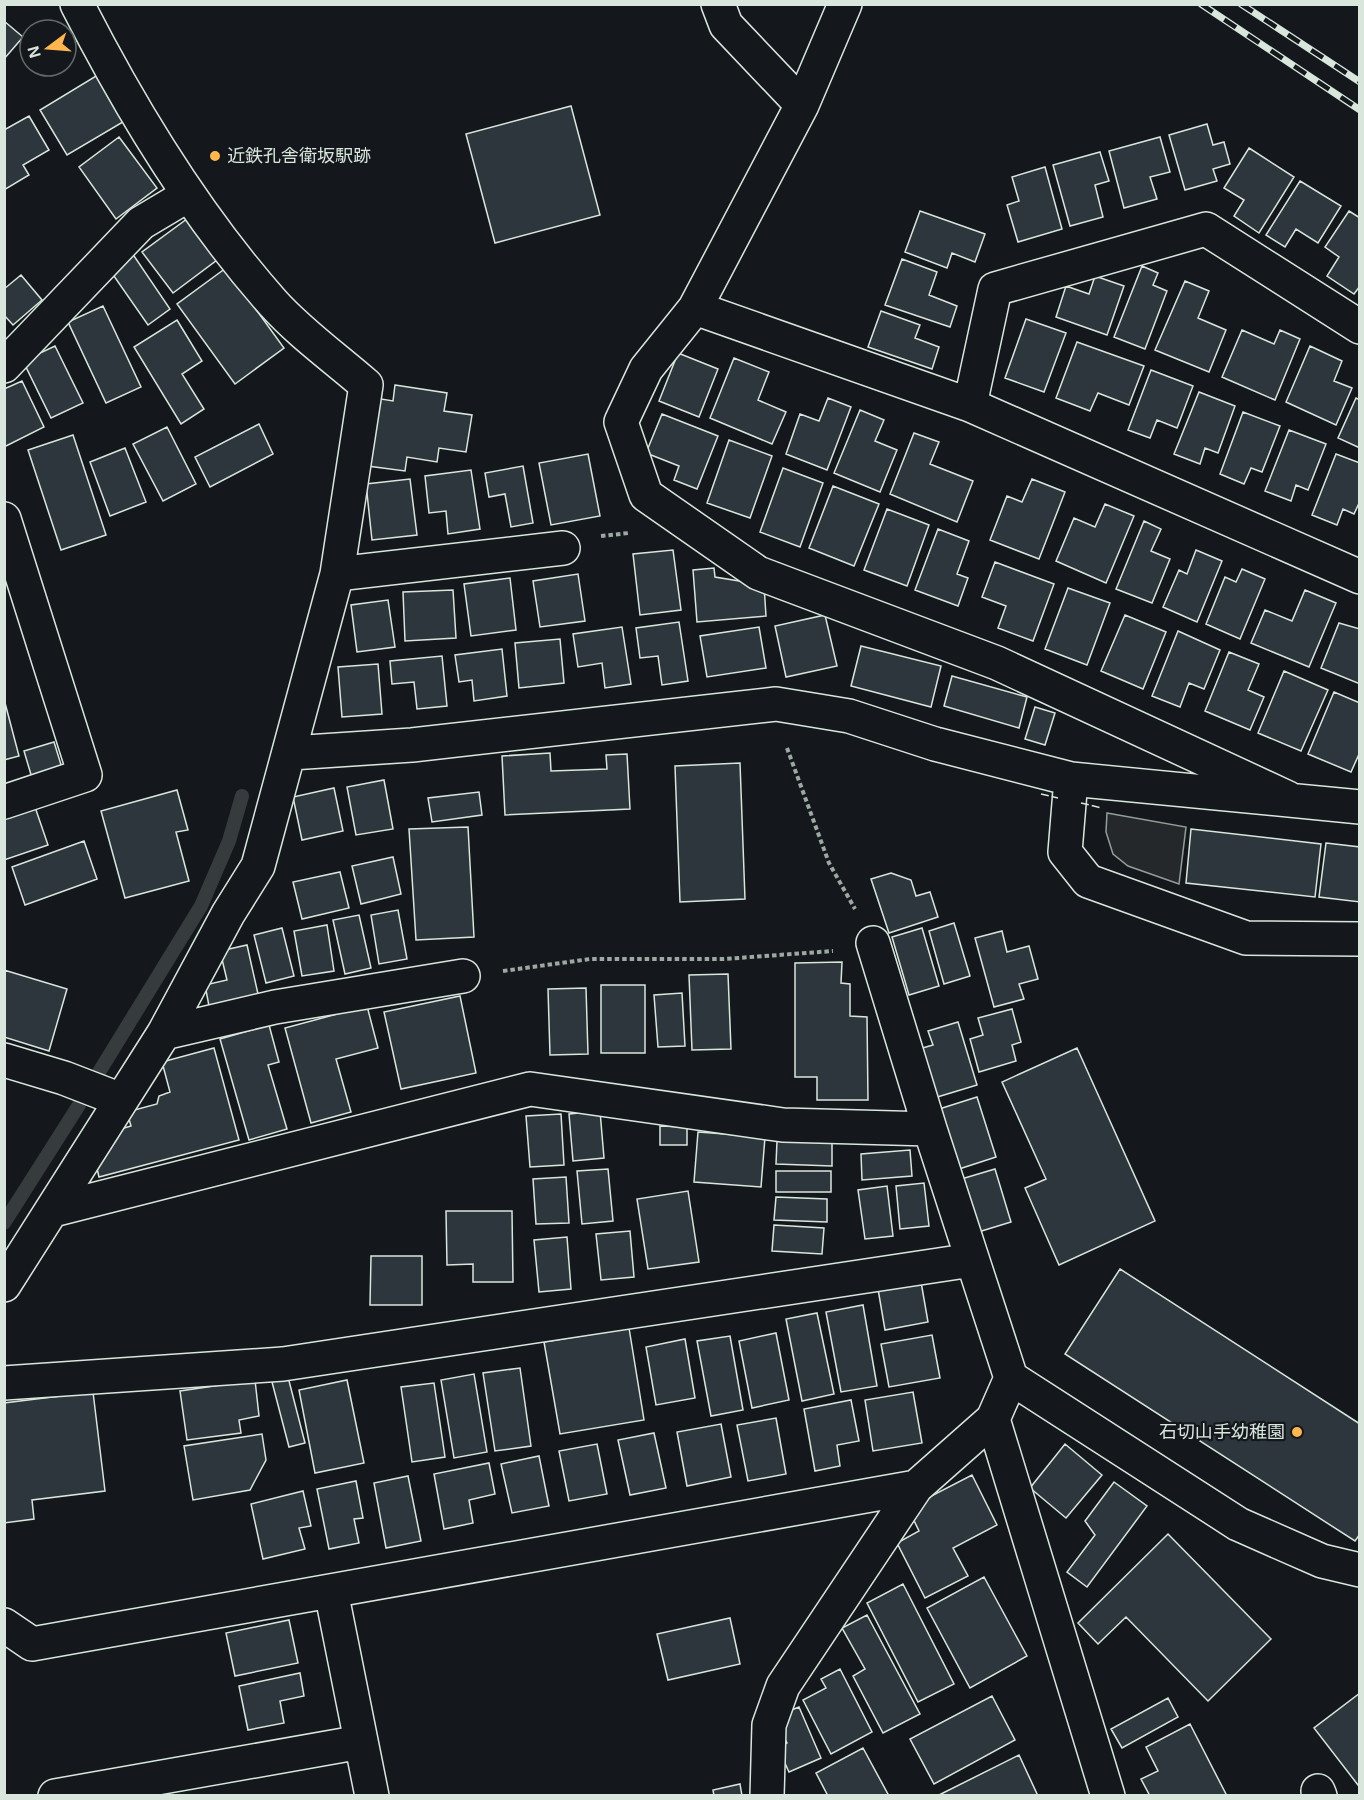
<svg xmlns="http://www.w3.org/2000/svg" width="1364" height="1800" font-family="Arial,'Noto Sans JP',sans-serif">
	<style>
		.parking { fill: #24282b; stroke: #939e99; stroke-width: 1.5 }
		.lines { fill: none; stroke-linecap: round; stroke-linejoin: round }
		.stream { stroke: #363b3e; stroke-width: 14 }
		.building { fill: #2c363c; stroke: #d8e6dc; stroke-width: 1.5 }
		.minor-casing { stroke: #d8e6dc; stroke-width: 36 }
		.path { stroke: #9da8a2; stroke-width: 4; stroke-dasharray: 4.5 3; stroke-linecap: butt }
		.minor { stroke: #14181c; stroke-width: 33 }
		.rail-casing { stroke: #d8e6dc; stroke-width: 7 }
		.rail { stroke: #14181c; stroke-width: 4.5; stroke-dasharray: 14; stroke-linecap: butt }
		.fence { stroke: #d8e6dc; stroke-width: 1.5; stroke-dasharray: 8 3; stroke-linecap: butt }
		.poi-dot { fill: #ffb74d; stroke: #14181c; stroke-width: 2 }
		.labels { text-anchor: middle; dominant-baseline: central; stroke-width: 4.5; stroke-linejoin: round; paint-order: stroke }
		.poi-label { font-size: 18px; fill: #d8e6dc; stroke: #14181c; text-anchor: start }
	</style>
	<rect width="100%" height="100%" fill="#14181c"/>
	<path class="parking" d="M1107,813L1186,827L1179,884L1128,866L1113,854L1106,832Z"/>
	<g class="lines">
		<path class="stream" d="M96,1077L201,906L229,841L242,796
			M4,1223L79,1105"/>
	</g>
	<path class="building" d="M4,21L23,37L4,59Z
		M101,73L128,119L67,155L40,110Z
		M571,106L600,215L495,243L466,134Z
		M29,116L49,150L23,165L29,175L4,190V130Z
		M1207,124L1213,145L1224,142L1230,164L1213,169L1217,181L1185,190L1169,135Z
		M119,137L157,188L116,219L79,167Z
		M1160,137L1170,172L1150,177L1157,199L1124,208L1109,151Z
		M1249,148L1294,177L1259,233L1234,216L1244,200L1224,188Z
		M1100,152L1109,181L1095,185L1103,217L1070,226L1053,165Z
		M1045,167L1062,229L1018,242L1007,205L1019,201L1012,177Z
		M1300,181L1341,206L1318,243L1296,229L1285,247L1266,235Z
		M920,211L985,234L975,262L952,253L947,268L905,252Z
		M1349,211L1360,218V286L1354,294L1327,276L1339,257L1325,247Z
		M191,216L221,257L173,293L142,252Z
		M132,253L170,309L148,325L109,269Z
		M902,259L937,272L929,295L957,306L950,327L885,305Z
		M1142,266L1158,273L1153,285L1167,291L1145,349L1114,337Z
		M226,268L284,348L235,384L177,304Z
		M21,275L42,300L13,325L4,315V289Z
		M1095,276L1124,286L1107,335L1056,317L1066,286L1089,294Z
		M1185,281L1209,291L1198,318L1226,330L1209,372L1155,350Z
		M103,306L141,387L106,403L68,322Z
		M881,311L920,325L915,338L939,347L932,369L868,347Z
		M1026,319L1066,333L1044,392L1005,378Z
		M177,320L202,361L182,374L204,409L181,424L134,347Z
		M1242,330L1274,344L1280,330L1300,339L1275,400L1222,377Z
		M1077,342L1144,366L1129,405L1098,393L1090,411L1056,398Z
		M55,346L83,403L51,418L23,361Z
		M1310,346L1342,361L1334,381L1352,388L1336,425L1286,402Z
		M678,353L718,369L699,417L659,401Z
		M734,358L769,372L758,400L786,412L772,444L710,418Z
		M1151,370L1193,386L1177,428L1157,420L1150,438L1128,430Z
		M22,381L44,427L4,447V389Z
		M395,385L447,393L444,411L472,415L466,452L439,448L437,462L407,457L405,471L360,465L369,397L393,401Z
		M1199,392L1235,406L1218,453L1205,448L1200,464L1174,454Z
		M828,398L851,407L827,470L786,454L800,414L819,421Z
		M1356,398L1360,400V448L1338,438Z
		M860,410L884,420L875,441L897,450L880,492L834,473Z
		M1243,412L1280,426L1262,472L1251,468L1244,484L1220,474Z
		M662,414L718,436L697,489L674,480L679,466L646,453Z
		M259,424L273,454L210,487L195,457Z
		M167,427L196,484L163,501L133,444Z
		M1289,430L1326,444L1308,490L1296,485L1291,501L1265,491Z
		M914,433L939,442L930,464L973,481L957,522L890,494Z
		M73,435L106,535L61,550L28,450Z
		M729,440L772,456L750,518L707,503Z
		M125,448L146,502L110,516L90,462Z
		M588,454L600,516L551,525L539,463Z
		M1336,454L1360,463V501L1354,514L1343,509L1337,525L1312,515Z
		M523,466L533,523L511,527L505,494L489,497L485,473Z
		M783,468L823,483L800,547L760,532Z
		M471,470L480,529L448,534L446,511L429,513L425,476Z
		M410,479L417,535L372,540L366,484Z
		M1032,479L1065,492L1039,559L990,540L1007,496L1022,502Z
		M833,486L879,504L854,566L809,548Z
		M1105,504L1134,516L1106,583L1056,561L1074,518L1095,527Z
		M887,509L929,525L907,586L864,570Z
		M1144,521L1161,529L1151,551L1170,559L1152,603L1116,589Z
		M938,529L969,541L957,574L968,578L958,606L915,590Z
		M673,550L681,610L640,615L633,554Z
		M1196,550L1222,561L1197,622L1163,607L1179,570L1187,574Z
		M995,562L1054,584L1033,641L998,628L1006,606L982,597Z
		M714,568L715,577L764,585L766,616L697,622L693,570Z
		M1242,569L1265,579L1240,639L1206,624L1225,577L1236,582Z
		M578,574L585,621L540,627L533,581Z
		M510,578L516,630L471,636L464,584Z
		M1068,588L1110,603L1087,665L1045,649Z
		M453,590L456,638L405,641L403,592Z
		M1305,590L1336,603L1309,667L1251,643L1265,610L1292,621Z
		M388,600L395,647L357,652L351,605Z
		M825,615L837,666L786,677L775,626Z
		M1125,615L1166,632L1143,689L1101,671Z
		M679,622L688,681L662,685L658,656L640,658L636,628Z
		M1339,623L1360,629V684L1321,668Z
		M622,627L631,684L605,688L602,663L578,667L573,634Z
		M759,627L766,668L707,677L700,636Z
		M1178,631L1220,650L1204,689L1189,683L1180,707L1152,696Z
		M560,639L564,683L519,688L515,643Z
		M861,646L941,666L931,707L851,686Z
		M502,649L507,696L474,701L472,680L459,682L455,655Z
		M1229,652L1259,664L1248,690L1264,697L1250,730L1205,711Z
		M442,656L447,706L417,709L414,682L392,684L390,661Z
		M378,664L382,714L342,717L338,667Z
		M1284,671L1328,690L1301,751L1258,733Z
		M952,676L1027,697L1019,728L944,706Z
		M1334,692L1360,703V752L1351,772L1308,754Z
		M4,699L19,756L4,760Z
		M1035,707L1055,713L1045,745L1025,739Z
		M54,742L62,768L32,778L24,751Z
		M550,753L551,771L607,769L606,755L627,754L630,809L505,815L502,756Z
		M740,763L745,899L680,902L675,766Z
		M384,780L393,829L356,835L347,787Z
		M334,788L343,831L302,840L293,797Z
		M177,790L188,830L176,832L189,881L125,898L101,811Z
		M479,792L482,815L432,822L428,798Z
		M35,807L48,845L4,860V817Z
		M468,827L474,937L416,940L409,829Z
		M1191,829L1321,844L1315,897L1186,883Z
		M84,841L97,879L25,905L12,867Z
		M1326,843L1360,847V902L1319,897Z
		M393,857L401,894L361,904L352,866Z
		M340,872L349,908L302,919L293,882Z
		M891,873L911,880L916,896L930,892L938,917L889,933L871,879Z
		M398,910L407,959L379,964L371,915Z
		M359,915L371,968L345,974L333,920Z
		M954,923L970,976L944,984L929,931Z
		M327,925L334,971L302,976L294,931Z
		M282,928L294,976L266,983L254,935Z
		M922,928L939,986L909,995L892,937Z
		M1002,931L1007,952L1029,946L1038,979L1019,984L1024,999L994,1007L975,938Z
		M247,945L258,994L209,1006L205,985L227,980L220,951Z
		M842,962L841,983L850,984V1016L867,1017L868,1100H817V1077H795V963Z
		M4,970L67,989L49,1051L4,1037Z
		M728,974L731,1049L692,1050L689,975Z
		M601,985H645V1053H601Z
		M586,988L588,1054L550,1055L548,989Z
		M682,993L685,1046L658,1047L654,995Z
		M460,996L476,1073L401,1089L384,1012Z
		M367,1006L378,1048L336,1059L351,1112L311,1123L285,1028Z
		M1012,1009L1021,1042L1012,1045L1016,1061L979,1072L970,1039L983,1035L978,1018Z
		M958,1022L977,1085L934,1098L919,1049L933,1045L928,1031Z
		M269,1025L279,1062L268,1065L287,1129L249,1140L220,1039Z
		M214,1048L239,1140L99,1177L95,1160L114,1131L131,1126L127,1112L157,1104L159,1096L170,1092L162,1062Z
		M1077,1048L1155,1221L1059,1265L1025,1188L1046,1179L1002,1082Z
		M977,1097L996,1157L956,1170L936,1110Z
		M600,1111L604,1158L573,1161L569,1114Z
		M561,1114L564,1165L530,1167L526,1116Z
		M660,1126L687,1127V1145H660Z
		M698,1132L765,1137L761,1187L694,1182Z
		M777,1141L832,1142V1166L776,1164Z
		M910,1150L912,1176L862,1180L861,1154Z
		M608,1169L613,1221L582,1224L577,1171Z
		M995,1169L1011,1222L975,1233L958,1180Z
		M776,1171H831V1192H776Z
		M566,1177L569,1223L536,1224L533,1179Z
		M924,1183L929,1226L900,1229L896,1186Z
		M887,1186L893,1236L865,1239L858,1190Z
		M688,1191L699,1262L648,1269L637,1199Z
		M776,1197L827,1199V1222L774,1220Z
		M446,1211H512L513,1282H473V1264L447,1265Z
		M774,1225L824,1228L822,1254L772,1251Z
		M630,1231L634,1277L601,1280L596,1234Z
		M567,1237L571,1289L539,1292L534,1240Z
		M371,1256H422V1305H370Z
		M1120,1269L1360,1424V1534L1355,1541L1065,1354Z
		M920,1276L928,1322L885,1330L877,1283Z
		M863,1305L877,1386L841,1392L826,1312Z
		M817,1313L834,1394L802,1401L786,1319Z
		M629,1328L644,1420L560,1434L544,1342Z
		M776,1333L789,1400L752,1408L739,1341Z
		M932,1335L940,1378L889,1387L881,1344Z
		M730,1336L743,1410L711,1416L697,1341Z
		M685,1339L695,1398L656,1405L646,1347Z
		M520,1368L531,1446L495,1451L483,1373Z
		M474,1374L487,1452L454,1458L441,1380Z
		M288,1377L305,1443L289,1447L272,1382Z
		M255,1380L259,1416L239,1420L241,1433L187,1440L180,1391Z
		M347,1380L364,1463L315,1473L299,1390Z
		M434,1383L445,1457L412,1462L401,1387Z
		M93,1392L105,1491L32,1500L34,1519L4,1523V1403Z
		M913,1392L922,1443L873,1451L865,1400Z
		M851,1400L859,1441L837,1445L840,1466L815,1471L804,1409Z
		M776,1418L786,1474L748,1481L737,1425Z
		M721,1424L731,1477L687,1486L677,1432Z
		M654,1433L666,1488L630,1495L618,1440Z
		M262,1434L266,1460L250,1490L193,1500L184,1446Z
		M597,1444L607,1494L569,1501L559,1451Z
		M1065,1444L1102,1475L1066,1518L1030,1488Z
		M539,1456L549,1506L512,1513L501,1464Z
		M489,1463L495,1494L469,1500L473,1523L444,1529L434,1474Z
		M972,1475L997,1525L953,1548L968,1576L925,1598L897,1543L919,1531L908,1508Z
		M408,1476L421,1541L386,1548L374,1483Z
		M356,1481L363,1518L354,1519L359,1543L329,1549L317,1489Z
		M1114,1482L1147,1506L1087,1587L1067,1572L1095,1535L1085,1521Z
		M303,1491L311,1526L299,1528L305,1549L263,1559L251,1504Z
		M1168,1534L1271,1639L1208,1701L1126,1617L1098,1644L1078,1623Z
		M984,1577L1027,1656L970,1688L927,1608Z
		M903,1584L954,1684L918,1702L867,1603Z
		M867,1615L920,1714L883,1733L853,1676L865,1669L842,1628Z
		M730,1618L740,1664L668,1680L657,1634Z
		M289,1620L298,1663L235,1676L226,1633Z
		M840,1669L872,1732L831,1754L803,1700L826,1688L821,1679Z
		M300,1673L304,1696L280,1701L284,1723L248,1730L239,1686Z
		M1360,1693V1784L1358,1785L1314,1728Z
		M992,1696L1015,1740L934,1784L910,1739Z
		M1168,1698L1178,1717L1122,1748L1111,1729Z
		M799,1707L821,1758L789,1772L778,1748L787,1743L774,1717Z
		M1190,1724L1227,1796H1150L1141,1779L1158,1771L1146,1747Z
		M863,1748L889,1796H828L816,1773Z
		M1019,1755L1038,1796H937Z
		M740,1784L742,1796H714L713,1790Z"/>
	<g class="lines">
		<g class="minor-casing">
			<path id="minor" d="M718,4L726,25L802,105
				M845,4L802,105L695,308L646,369L621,422L646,495L758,573L997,663L1288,798
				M695,308L970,405L1360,577
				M4,366L141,223L188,195
				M970,405L995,289L1206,229L1360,327
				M4,519L85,775L4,802
				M337,574L563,548
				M291,753L412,745L776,704L849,716L935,744L1071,779L1360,807
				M1071,779L1065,852L1088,881L1246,938L1360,939
				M873,943L930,1129L1011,1378L1238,1524L1322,1561L1360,1570
				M164,1033L275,1007L463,976
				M4,1060L64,1078L121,1100
				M53,1210L530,1089L783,1125L930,1129
				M4,1285L164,1033L228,914L258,866L337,574L366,385C335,358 300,333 273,303C194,214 131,110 77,4
				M4,1383L283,1364L972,1260
				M993,1419L1108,1796
				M331,1591L372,1796
				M4,1625L32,1644L916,1487
				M1318,1791L1320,1796
				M55,1796L361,1742
				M767,1796L769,1725L783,1686L916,1487L993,1419L1011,1378"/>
		</g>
		<path class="path" d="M601,536L629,533
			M787,748L829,863L855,909
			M503,971L590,959H724L833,951"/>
		<use href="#minor" class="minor"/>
		<g class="rail-casing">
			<path id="rail" d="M1201,4L1360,110
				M1241,4L1360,82"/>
		</g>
		<use href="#rail" class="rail"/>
		<path class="fence" d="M1041,794L1058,798
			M1081,803L1102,808"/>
	</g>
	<g class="poi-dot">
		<circle cx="215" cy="156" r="6"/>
		<circle cx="1297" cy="1432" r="6"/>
	</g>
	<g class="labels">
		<g class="poi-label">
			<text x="227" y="156">近鉄孔舎衛坂駅跡</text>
			<text x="1285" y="1432" text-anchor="end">石切山手幼稚園</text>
		</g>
	</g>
	<rect width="1364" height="1800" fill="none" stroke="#d8e6dc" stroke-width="12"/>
	<g transform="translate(48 48) rotate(254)"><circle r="28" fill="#14181c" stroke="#626a69" stroke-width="1.5"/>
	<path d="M0-4.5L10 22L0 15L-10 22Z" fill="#ffb74d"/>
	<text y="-9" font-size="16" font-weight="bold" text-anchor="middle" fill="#d8e6dc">N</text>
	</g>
</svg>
